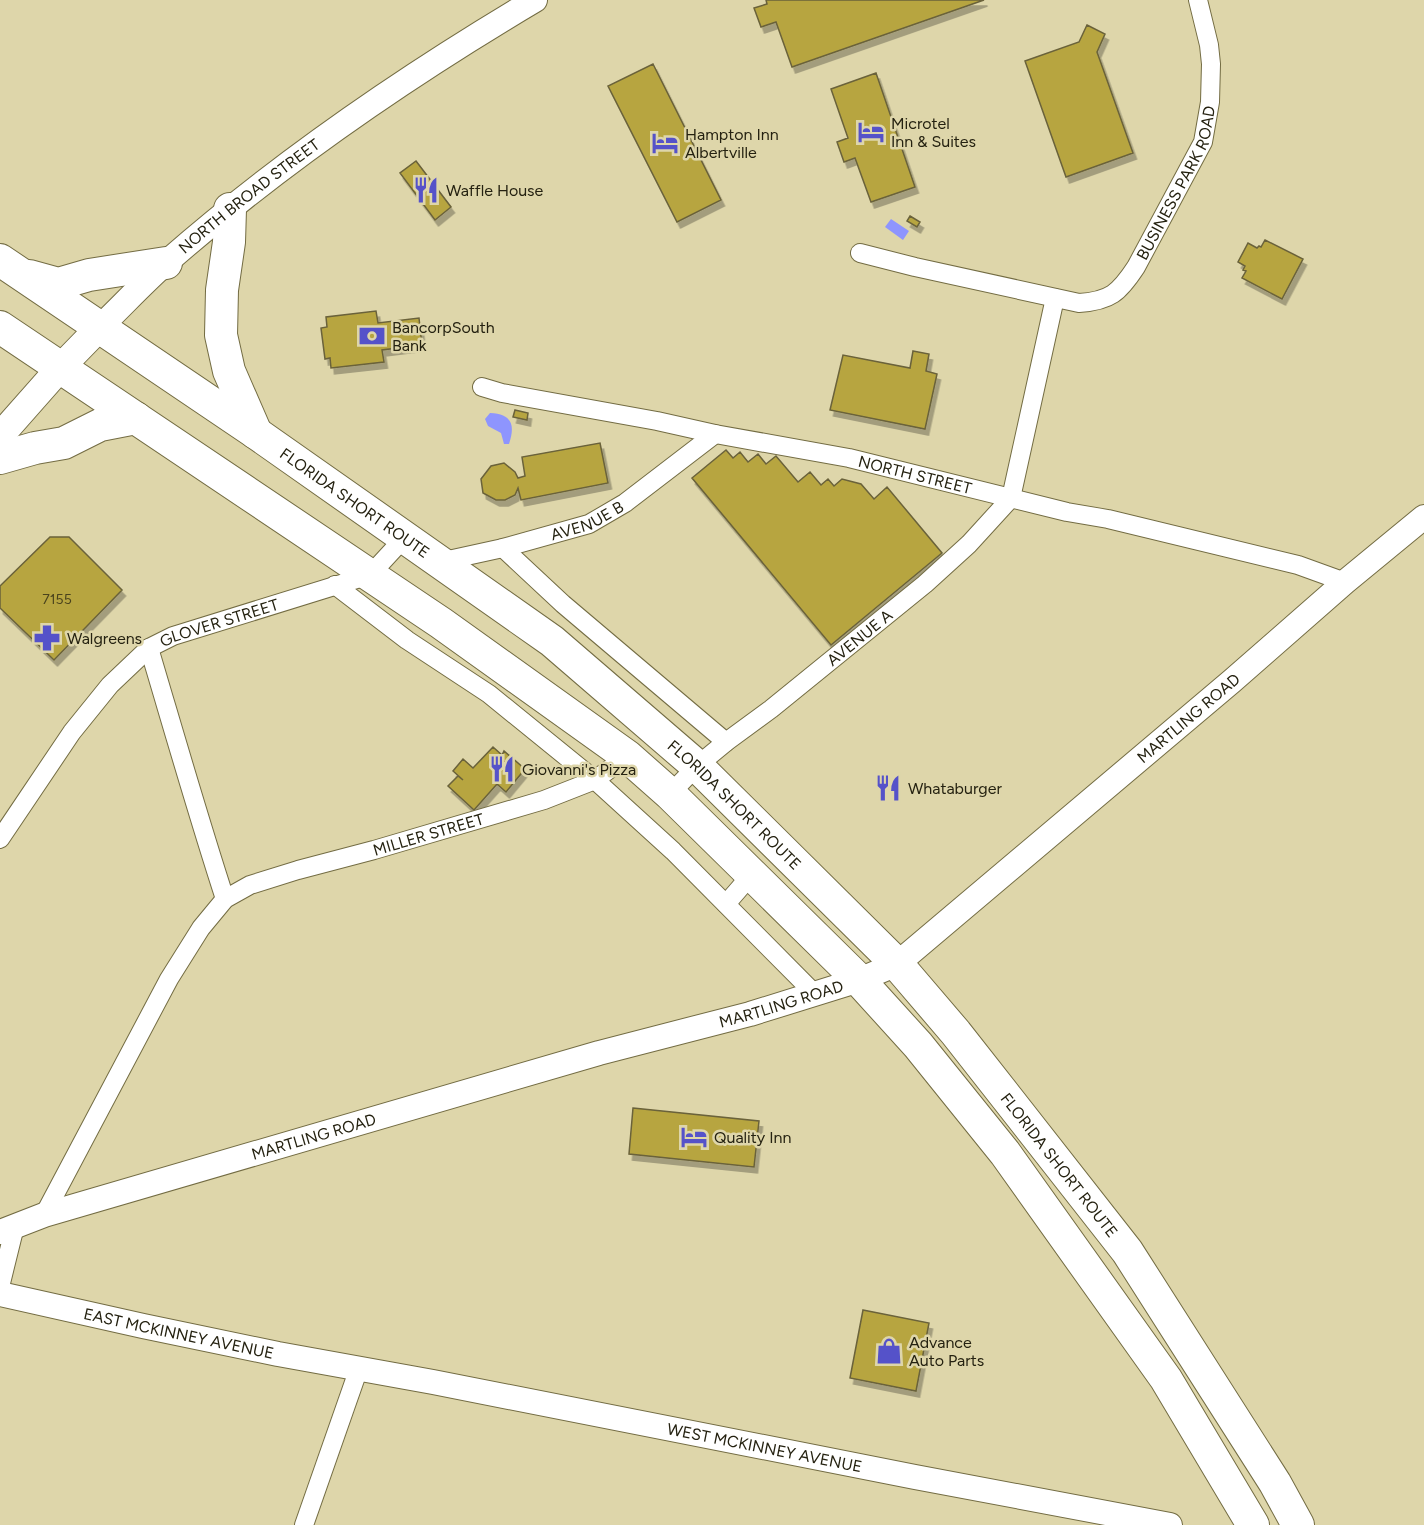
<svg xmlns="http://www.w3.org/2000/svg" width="1424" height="1525" font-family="Figtree,sans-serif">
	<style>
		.water { fill: #8e95fe }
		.building { fill: #b7a540; stroke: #6a623a; stroke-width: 1.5; filter: url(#shadow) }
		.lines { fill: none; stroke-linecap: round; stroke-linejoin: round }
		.street-casing { stroke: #736c43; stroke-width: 20 }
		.secondary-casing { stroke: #736c43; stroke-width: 26 }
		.primary-casing { stroke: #736c43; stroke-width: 29 }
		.highway-casing { stroke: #736c43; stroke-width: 34 }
		.street { stroke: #fff; stroke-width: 18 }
		.secondary { stroke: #fff; stroke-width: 24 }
		.primary { stroke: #fff; stroke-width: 27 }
		.highway { stroke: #fff; stroke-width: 32 }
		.labels { text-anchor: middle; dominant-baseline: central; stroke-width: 5; stroke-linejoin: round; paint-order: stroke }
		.number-label { font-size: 14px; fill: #4a431d }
		.poi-label { font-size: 16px; fill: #252211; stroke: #ded6aa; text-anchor: start }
		.street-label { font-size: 16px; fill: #252211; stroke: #ded6aa }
	</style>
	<defs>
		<filter id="shadow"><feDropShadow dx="3.5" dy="6" stdDeviation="0" flood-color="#0004"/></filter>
	</defs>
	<rect width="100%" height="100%" fill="#ded6aa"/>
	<path class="water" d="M891,219L909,231L903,240L885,227Z
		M490,413C513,414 515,426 509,444H504L501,433L488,426L485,419Z"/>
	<path class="building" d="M766,0H984L792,67L776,22L761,27L754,8L767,4Z
		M1087,25L1105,34L1097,52L1133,153L1066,177L1025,61L1079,42Z
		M653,64L721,200L677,222L608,86Z
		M876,73L915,187L871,202L855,158L844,162L837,142L848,138L831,89Z
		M416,161L451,207L435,220L400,173Z
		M910,216L920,222L917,227L907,221Z
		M1265,240L1303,259L1282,299L1242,278L1246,271L1243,270L1245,266L1238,262L1248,243L1257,248L1259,246L1261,247Z
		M376,311L378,323L419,318L422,345L382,350L384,362L331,368L330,358L325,359L321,328L327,327L326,317Z
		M913,351L929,354L926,371L937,374L925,429L830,410L843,355L910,368Z
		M515,410L528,413L527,420L513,417Z
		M600,443L608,483L521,500L518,488L515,495L505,500H496L483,493L481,479L491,466L504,463L515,472L518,478L525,476L522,457Z
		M726,450L733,458L740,452L748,462L758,454L766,464L776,456L798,482L810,472L821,485L828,479L834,486L842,479L861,484L874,499L887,487L942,553L831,645L692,478Z
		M50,537H69L122,590L54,660L0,608V586Z
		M493,747L502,755L504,751L525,769L506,792L497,784L474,810L448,786L458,776L463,780L453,771L463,759L473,768Z
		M633,1108L759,1121L754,1167L629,1154Z
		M863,1310L929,1323L916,1391L850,1378Z"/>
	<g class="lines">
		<g class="street-casing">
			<g id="street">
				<path id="s1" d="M860,253L915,267L1079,303C1110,301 1119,293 1136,267L1203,142L1210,102L1211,64L1209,45L1198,0"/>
				<path id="s2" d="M482,387L502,393L657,421L715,434L849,458L1067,512L1108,519L1298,565L1345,582"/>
				<path d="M503,548L563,604L726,742"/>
				<path id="s3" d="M439,562L503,548L589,524L625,503L715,434"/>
				<path d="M335,585L407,640L489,694L595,780L673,851L814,993"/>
				<path d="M149,648C174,732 198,816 225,899"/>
				<path id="s4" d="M670,794L697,766L726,742L771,709L925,584L969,544L1011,498L1055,298"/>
				<path id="s5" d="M0,839L72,732L110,685L149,648L173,636L370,575L405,537"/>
				<path d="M726,904L752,874"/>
				<path id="s6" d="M44,1215L169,979L201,928L225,899L250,885L298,870L374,850L544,800L595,780L627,756"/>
				<path d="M0,1287L15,1226"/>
				<path d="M304,1525L359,1368"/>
			</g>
		</g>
		<g class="secondary-casing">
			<g id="secondary">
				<path id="s7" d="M99,328C122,306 144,282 168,261C281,162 405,77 535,0"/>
				<path id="s8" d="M0,1232L44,1215L599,1053L750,1014L859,980L897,964L1232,681L1345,582L1424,517"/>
				<path id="s9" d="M0,1294L143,1326L278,1354L433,1382L915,1477L1170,1525"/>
			</g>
		</g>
		<g class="primary-casing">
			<path id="primary" d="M0,436L60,368L99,328"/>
		</g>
		<g class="highway-casing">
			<g id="highway">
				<path d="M230,209L229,242L222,290L221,335L229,371L256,433"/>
				<path id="s10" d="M0,260L256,433L552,641L697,766L897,964L956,1033L1127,1251L1275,1483L1298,1525"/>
				<path d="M29,276L58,284L89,275L166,263"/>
				<path d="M0,327L441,623L627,756L670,794L859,980L918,1045L1005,1153L1166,1379L1253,1525"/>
				<path d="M0,458L35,448L64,443L100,425L136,418"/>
			</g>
		</g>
		<use href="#street" class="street"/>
		<use href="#secondary" class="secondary"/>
		<use href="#primary" class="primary"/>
		<use href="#highway" class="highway"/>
	</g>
	<defs>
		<g id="hotel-bare" transform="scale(2.07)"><path d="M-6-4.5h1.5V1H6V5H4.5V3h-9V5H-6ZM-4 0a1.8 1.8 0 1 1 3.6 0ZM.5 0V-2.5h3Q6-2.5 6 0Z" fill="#5552c9" stroke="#ded6aa" stroke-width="2.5" paint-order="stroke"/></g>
		<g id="restaurant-bare" transform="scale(2.07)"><path d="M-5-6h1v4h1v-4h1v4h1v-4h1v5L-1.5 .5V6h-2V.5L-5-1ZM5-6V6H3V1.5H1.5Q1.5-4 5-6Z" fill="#5552c9" stroke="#ded6aa" stroke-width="2.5" paint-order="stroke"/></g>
		<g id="bank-bare" transform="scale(2.07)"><path d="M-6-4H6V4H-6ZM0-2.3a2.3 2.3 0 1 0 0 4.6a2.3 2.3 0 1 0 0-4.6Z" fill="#5552c9" stroke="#ded6aa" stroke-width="2.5" paint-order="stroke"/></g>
		<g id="pharmacy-bare" transform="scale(2.07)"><path d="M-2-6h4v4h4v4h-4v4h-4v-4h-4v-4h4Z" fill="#5552c9" stroke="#ded6aa" stroke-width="2.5" paint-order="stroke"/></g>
		<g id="shop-bare" transform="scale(2.07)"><path d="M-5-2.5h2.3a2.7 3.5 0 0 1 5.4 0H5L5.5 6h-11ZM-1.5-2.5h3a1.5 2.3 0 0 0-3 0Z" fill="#5552c9" stroke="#ded6aa" stroke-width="2.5" paint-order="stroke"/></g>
	</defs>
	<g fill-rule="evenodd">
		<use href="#hotel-bare" x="871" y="132"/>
		<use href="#hotel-bare" x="665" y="143"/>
		<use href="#restaurant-bare" x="426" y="190"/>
		<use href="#bank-bare" x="372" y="336"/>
		<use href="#pharmacy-bare" x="47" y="638"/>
		<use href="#restaurant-bare" x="502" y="769"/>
		<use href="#restaurant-bare" x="888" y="788"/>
		<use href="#hotel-bare" x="694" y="1137"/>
		<use href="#shop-bare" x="889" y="1351"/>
	</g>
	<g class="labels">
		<g class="number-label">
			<text x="57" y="599">7155</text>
		</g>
		<g class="poi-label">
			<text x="891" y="123">Microtel<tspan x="891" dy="18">Inn &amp; Suites</tspan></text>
			<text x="685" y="134">Hampton Inn<tspan x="685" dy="18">Albertville</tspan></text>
			<text x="446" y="190">Waffle House</text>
			<text x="392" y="327">BancorpSouth<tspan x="392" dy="18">Bank</tspan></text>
			<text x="67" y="638">Walgreens</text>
			<text x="522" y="769">Giovanni's Pizza</text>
			<text x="908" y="788">Whataburger</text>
			<text x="714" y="1137">Quality Inn</text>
			<text x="909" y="1342">Advance<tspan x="909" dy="18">Auto Parts</tspan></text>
		</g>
		<g class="street-label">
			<text stroke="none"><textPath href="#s1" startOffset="390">BUSINESS PARK ROAD</textPath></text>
			<text stroke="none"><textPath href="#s7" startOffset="200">NORTH BROAD STREET</textPath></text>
			<text stroke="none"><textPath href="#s2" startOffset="442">NORTH STREET</textPath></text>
			<text stroke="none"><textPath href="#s10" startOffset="430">FLORIDA SHORT ROUTE</textPath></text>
			<text stroke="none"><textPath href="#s3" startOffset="154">AVENUE B</textPath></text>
			<text stroke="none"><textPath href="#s5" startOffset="318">GLOVER STREET</textPath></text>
			<text stroke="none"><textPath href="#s4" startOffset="246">AVENUE A</textPath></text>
			<text stroke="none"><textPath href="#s8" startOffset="1318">MARTLING ROAD</textPath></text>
			<text stroke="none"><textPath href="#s10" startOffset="916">FLORIDA SHORT ROUTE</textPath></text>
			<text stroke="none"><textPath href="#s6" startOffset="579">MILLER STREET</textPath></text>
			<text stroke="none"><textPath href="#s8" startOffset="814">MARTLING ROAD</textPath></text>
			<text stroke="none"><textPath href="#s8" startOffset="328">MARTLING ROAD</textPath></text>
			<text stroke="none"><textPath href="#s10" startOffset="1402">FLORIDA SHORT ROUTE</textPath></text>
			<text stroke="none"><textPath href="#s9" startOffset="183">EAST MCKINNEY AVENUE</textPath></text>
			<text stroke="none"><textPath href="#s9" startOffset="780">WEST MCKINNEY AVENUE</textPath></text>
		</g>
	</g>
</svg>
